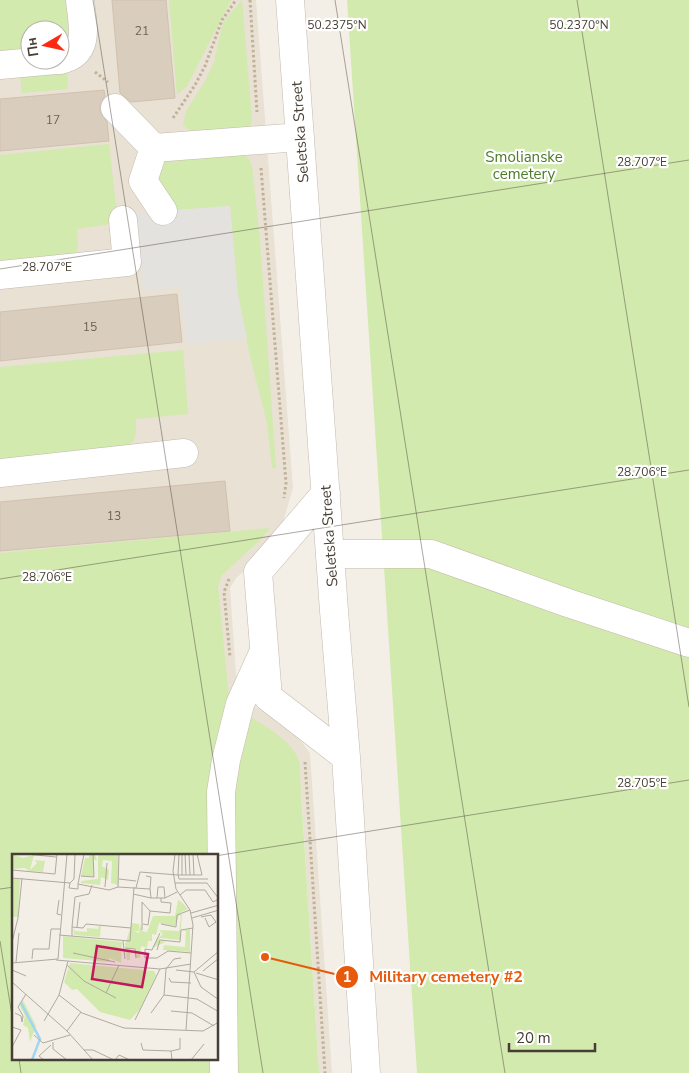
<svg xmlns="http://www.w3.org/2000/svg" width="689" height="1073" font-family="'Nunito Sans',sans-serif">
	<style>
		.residential { fill: #e8e1d4; fill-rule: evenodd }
		.green { fill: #d2eaad; fill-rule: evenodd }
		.parking { fill: #e4e2de }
		.building { fill: #d9cdbe; stroke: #d1c1ae }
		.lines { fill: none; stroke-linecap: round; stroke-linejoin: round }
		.minor-casing { stroke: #c3b9ab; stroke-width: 29 }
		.path { stroke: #c2b199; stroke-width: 3; stroke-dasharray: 2.5 2.5; stroke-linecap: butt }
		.minor { stroke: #fff; stroke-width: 28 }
		.ticks { fill: none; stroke: #473f35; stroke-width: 1; stroke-opacity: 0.45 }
		.labels { text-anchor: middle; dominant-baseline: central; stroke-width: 4.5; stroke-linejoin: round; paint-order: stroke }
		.number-label { font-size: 12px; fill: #6c6257 }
		.street-label { font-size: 15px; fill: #473f35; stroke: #fff }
		.park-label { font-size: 15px; fill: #4b7b26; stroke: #fff }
		.inset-river { fill: none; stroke: #a0d6f3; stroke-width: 2.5 }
		.inset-road { fill: none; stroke: #afa99f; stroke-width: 1 }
		.view { fill: #c2185b; fill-opacity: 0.15; stroke: #c2185b; stroke-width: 2.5 }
		.inset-edge { fill: none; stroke: #473f35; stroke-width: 2.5 }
		.ticks-label { font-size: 12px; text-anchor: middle; fill: #473f35; stroke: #fff; stroke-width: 4.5; stroke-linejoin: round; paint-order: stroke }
		.leader { fill: none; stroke: #e8590c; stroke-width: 2 }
		.callout-dot { fill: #e8590c; stroke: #fff; stroke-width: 2 }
		.mark-label { font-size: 15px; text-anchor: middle; font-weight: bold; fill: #fff }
		.callout-label { font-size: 16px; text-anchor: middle; font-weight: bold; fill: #e8590c; stroke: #fff; stroke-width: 4.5; stroke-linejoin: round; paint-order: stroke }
	</style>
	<rect width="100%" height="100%" fill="#f4efe6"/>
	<path class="residential" d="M0,0H256L293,488L283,522L250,566L236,578L230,588L237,689L14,856V1059L0,1073ZM30,30H60V60H30Z
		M253,705L294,732L310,753L332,1073H319L301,788L233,764Z"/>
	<path class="green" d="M0,0H67C68,16 72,32 60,44V30H30V51L0,53Z
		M169,0H231L187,86L177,95Z
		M242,0L252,119L251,125L247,129L197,136L183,125L186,111L205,81L214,62L223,22Z
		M347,0H689V1073H417Z
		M67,71L68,89L22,93L20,75Z
		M109,144L118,223L77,229L78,246L76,254L0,266V155Z
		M239,152C246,155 249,158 252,166L260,240L276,468H272L267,423L249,352L238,295L230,206L178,210L150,173L155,158Z
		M183,350L188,414L136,419C136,430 137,440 128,447L0,461V367Z
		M270,528L260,540L222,575L218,586L228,688L231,706C253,720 291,736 299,761L319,1073H0V553ZM14,856H218V1059H14Z"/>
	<path class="parking" d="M230,206L238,295L247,338L187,344L180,287L143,291L136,213Z"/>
	<path class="building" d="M112,0H166L175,98L131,102L120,93Z
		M104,90L105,96L100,103V111L107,122L109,141L0,151V99Z
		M177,294L182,342L0,361V312Z
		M225,481L230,531L0,551V502Z"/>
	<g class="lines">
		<g class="minor-casing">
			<path id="minor" d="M290,0L334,611L346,757L366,1073
				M60,60C92,53 82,24 80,0
				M0,65L56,60
				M115,108L154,148
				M154,148L300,137
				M154,148L143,181L163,211
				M0,275L127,262L123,220
				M0,473L184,453
				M326,493L258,572L268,697L346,757
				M330,554H431L568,603L689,643
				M224,1073L221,792L226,760L240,704L264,651"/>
		</g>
		<path class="path" d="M250,0L257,112
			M95,72L108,82
			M173,118L195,85L205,66L222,20L236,0
			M261,168L286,483L284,498
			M229,579L224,592L230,657
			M305,762L325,1073"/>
		<use href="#minor" class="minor"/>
	</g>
	<path class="ticks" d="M93,0L263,1073M335,0L505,1073M577,0L689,707M0,269L689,160M0,579L689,470M215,856L689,780M0,889L14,887M0,941L14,1028M19,1059L21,1073"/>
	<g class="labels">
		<g class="number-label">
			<text x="142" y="31">21</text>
			<text x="53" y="120">17</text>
			<text x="90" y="327">15</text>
			<text x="114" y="516">13</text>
		</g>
		<g class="street-label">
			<text transform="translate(300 132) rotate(-94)">Seletska Street</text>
			<text transform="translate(329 536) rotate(-94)">Seletska Street</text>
		</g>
		<g class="park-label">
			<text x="524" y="157">Smolianske<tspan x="524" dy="17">cemetery</tspan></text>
		</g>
	</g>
	<g transform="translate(12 854)">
		<rect width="206" height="206" fill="#f4efe6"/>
		<path d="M0,0L11,4L22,1L18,16L25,9L23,6L33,7L31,18L17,17L13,14L0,15ZM77,0H83L85,7L82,5V23L69,22L73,4H77ZM86,0H106V31L99,29L100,7L91,6L90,12L97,16L96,26L89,23L88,31L69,29V27L86,25ZM0,24L8,25L6,63H0ZM166,44L176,55L168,59L163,72L147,69L144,81L140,80V87H136L135,94L139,95L129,92L128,104H124L123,95L118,96V106H115L113,90L120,69L127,70V77H122L127,79L128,70L130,77L135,78L141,62H163L166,46L170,49ZM170,60L168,86L148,84L147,88L149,87L154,88L140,94L145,85L151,80L147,76L167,77L169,62L166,61ZM87,72H89L88,83L62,81L61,73L63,77L75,78V74L86,75ZM178,75V98L151,96L152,91L173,93L174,77H170ZM51,82L110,88L109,109L97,104V108L51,104ZM58,109L142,117L144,121L128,155L118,166L88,158L65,135L60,136L52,128ZM11,146L24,172L18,188L16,174L11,171L13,162L8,152Z" fill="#d2eaad"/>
		<path class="inset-river" d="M9,149L28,185L20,206"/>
		<path class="inset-road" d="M14,0L44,3M107,0L106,33L138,35L139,44H153L165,38M163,0L161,17L164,35L178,56L181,71L174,176M167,0L166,21H190L185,0M173,0L174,21M177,0L178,21M181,0L182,21M0,16L43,20L45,0M170,21V0M69,22L82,23L81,0M134,22L139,23L138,35M0,24L58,29L62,25L63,0M107,25L124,27M58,29L57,34L66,35V30L97,36L106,33M163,29H195L207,45M66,30L72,0M93,33L95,9M124,34L128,18L166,21L167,25H196M121,40L139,44M168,41L174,36H193L201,48L207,45M145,44L146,33H152L153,44M47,46L45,60L49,61M179,59L207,51M189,63L199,61L204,68L197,73L193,64M180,64L207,56M131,70L136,71L138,57L158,59L159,49L149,48V44M149,70L164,73L165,61L178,56M60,73L63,43L77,40L80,31M65,73L68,48M130,76V48L138,57M148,79L140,96L133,95V104H145L156,97L179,99M47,81L118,87L122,33M60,82V73L71,74L74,70L119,74M111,87L113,105M0,88L6,64L10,24M113,94L123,95L124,104M145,96L148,86L168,88L169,76L181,74M61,99L103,108M20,105L21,95H37L39,75H48M44,106L148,115L179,110M4,108L7,79M0,109L46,105L55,0M55,111L72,127L104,144M154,115L162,105L169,104M0,116L14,122M164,116L182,118M191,117L207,104M182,118L189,133L207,146M182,118L207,97M184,119L207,126M157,124L159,128L179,129M0,128L55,177L81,206M94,139L107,111M47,141L70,159L112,174L191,177L207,168M152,141L185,145L207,158M6,153L14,140M159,157L180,159L202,172M3,159L9,162L10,168L11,162L6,153M139,159L152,141L154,115M123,166L148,115M32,167L47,141L56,107M0,173L9,176L0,193M55,177L69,158M22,181L31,189L58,181M41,188V195L55,206M129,189L131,196L159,197L160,206M72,196H81L102,206M159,197L168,195V184M32,206L27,202L39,191M103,206L107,201L118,206M179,206L192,190"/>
		<path class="view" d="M85,92L136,100L130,133L80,125Z"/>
		<rect width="206" height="206" class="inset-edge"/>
	</g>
	<g class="ticks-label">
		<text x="579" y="29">50.2370°N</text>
		<text x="337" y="29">50.2375°N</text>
		<text x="642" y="166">28.707°E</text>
		<text x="47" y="271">28.707°E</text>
		<text x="642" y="476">28.706°E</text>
		<text x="47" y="581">28.706°E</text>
		<text x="642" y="787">28.705°E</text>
	</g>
	<path class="leader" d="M265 957L347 977"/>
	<g class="callout-dot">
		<circle cx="265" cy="957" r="5"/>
		<circle cx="347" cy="977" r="12"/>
	</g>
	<g class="mark-label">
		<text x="347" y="982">1</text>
	</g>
	<g class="callout-label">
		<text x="446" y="982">Military cemetery #2</text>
	</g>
	<g transform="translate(45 45) rotate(261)"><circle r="24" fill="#ffffff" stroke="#b5b2ae"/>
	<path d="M0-4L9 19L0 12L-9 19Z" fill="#ff2912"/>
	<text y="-8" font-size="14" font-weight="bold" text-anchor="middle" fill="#473f35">Пн</text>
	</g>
	<path d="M509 1043v8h86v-8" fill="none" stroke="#473f35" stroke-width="2.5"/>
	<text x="516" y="1043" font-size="15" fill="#473f35" stroke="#ffffff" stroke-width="4" paint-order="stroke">20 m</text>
</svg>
